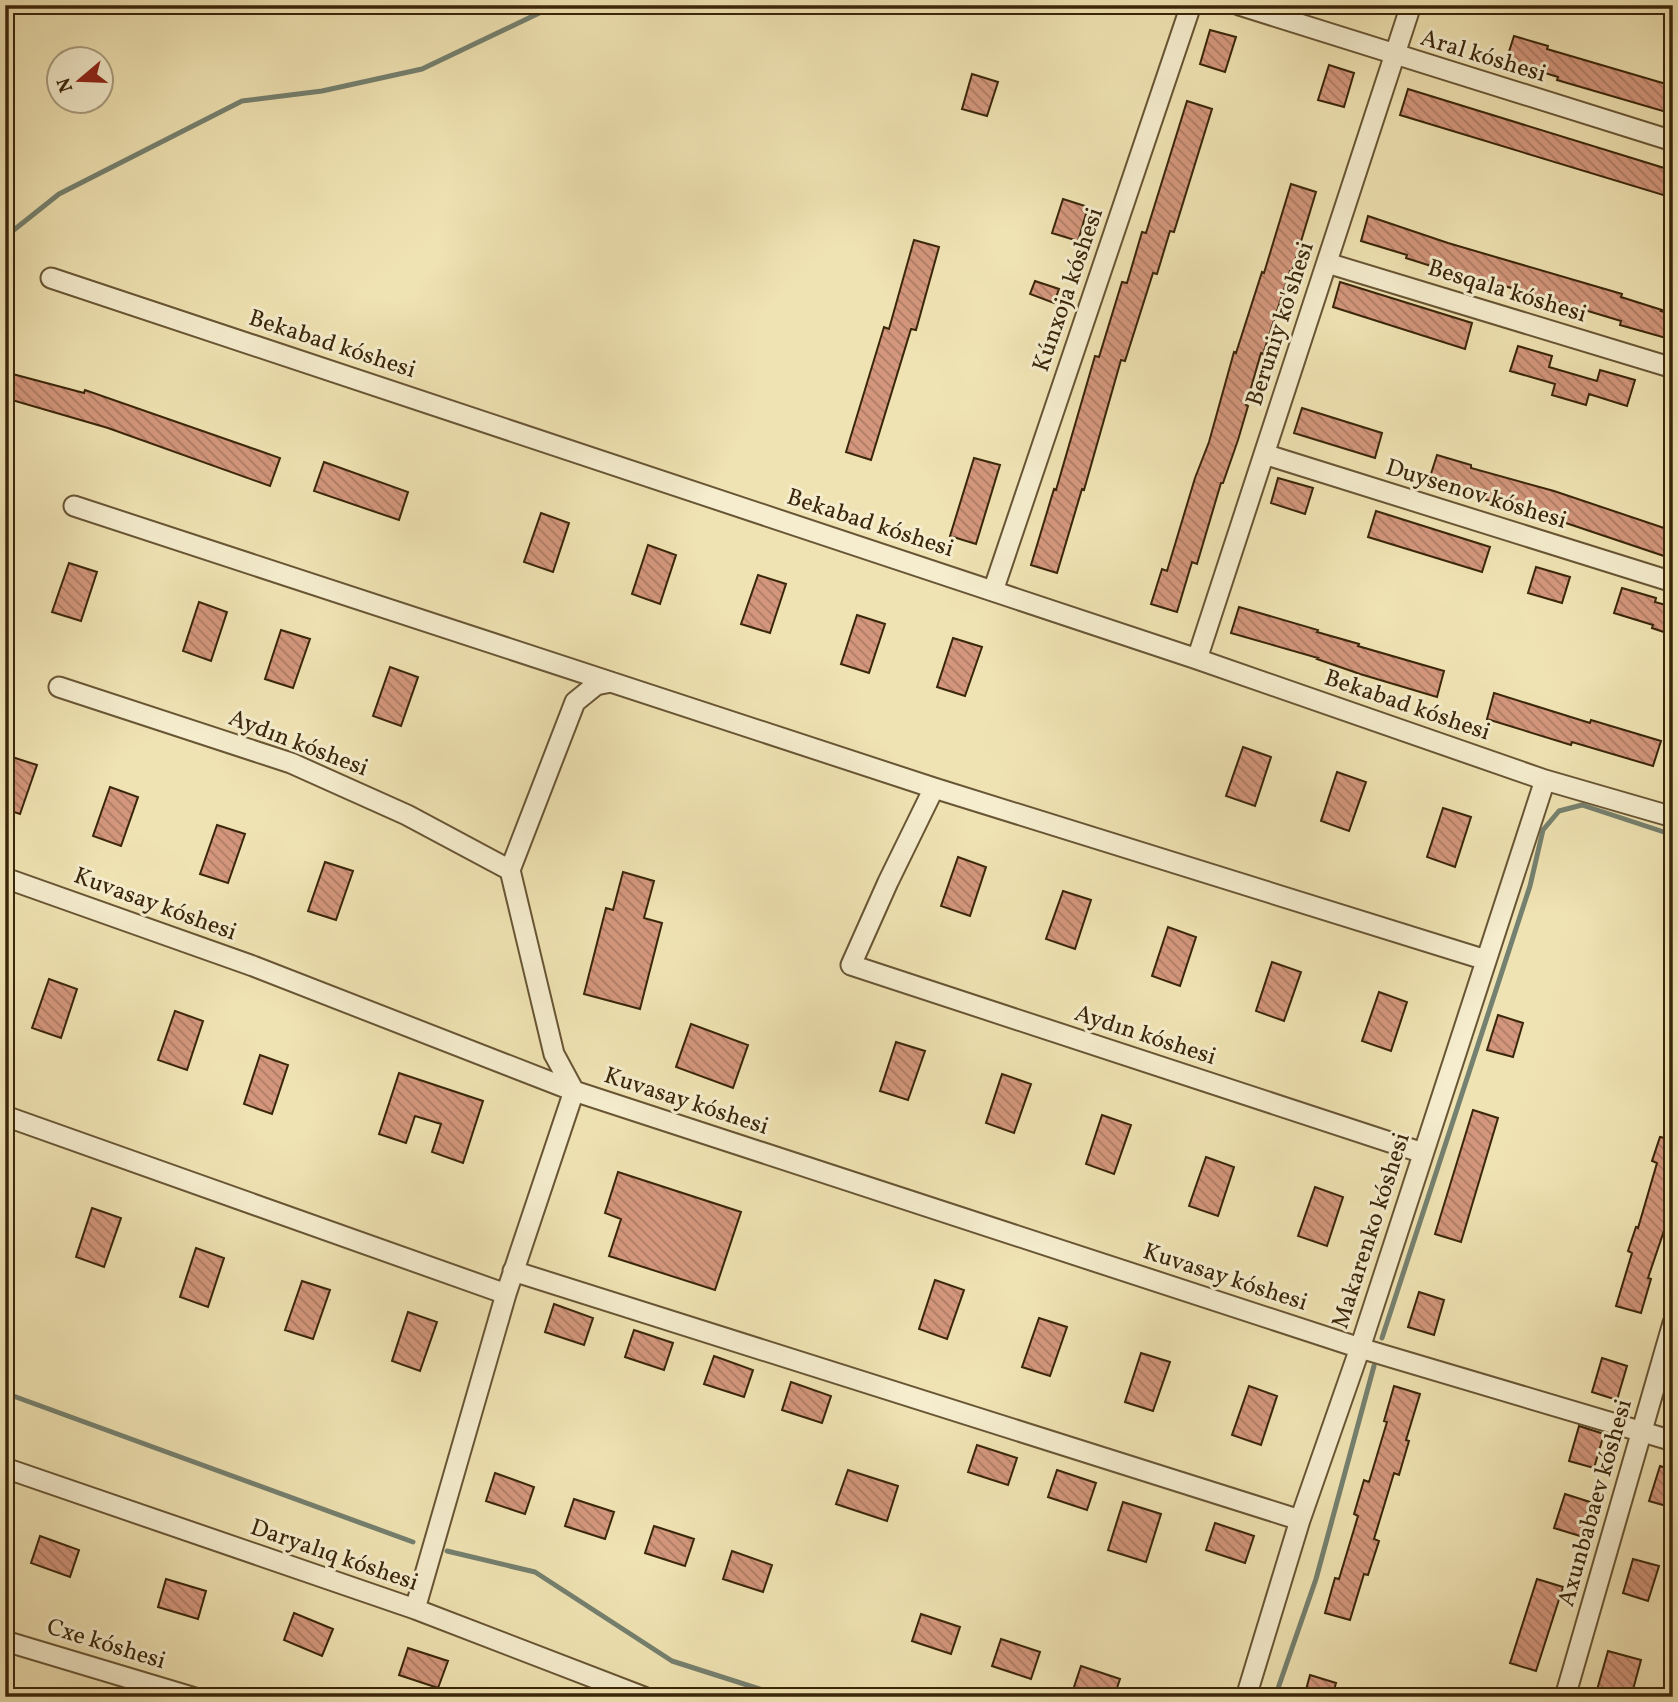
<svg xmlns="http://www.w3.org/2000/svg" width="1678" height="1702" font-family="Vollkorn,serif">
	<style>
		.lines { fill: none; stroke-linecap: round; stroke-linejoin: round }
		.stream { stroke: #758170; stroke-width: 5 }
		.building { fill: url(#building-back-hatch); stroke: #3a260a; stroke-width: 2 }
		.minor-casing { stroke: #685534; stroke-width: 23 }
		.minor { stroke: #f5edce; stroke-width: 19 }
		.labels { text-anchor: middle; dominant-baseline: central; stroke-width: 6; stroke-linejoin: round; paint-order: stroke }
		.street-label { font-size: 24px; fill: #3a260a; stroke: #f5edce }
	</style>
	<defs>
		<pattern id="building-back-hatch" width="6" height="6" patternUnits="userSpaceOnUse" patternTransform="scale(1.75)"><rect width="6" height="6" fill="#d4977d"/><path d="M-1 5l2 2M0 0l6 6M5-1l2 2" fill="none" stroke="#ad7b65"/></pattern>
	</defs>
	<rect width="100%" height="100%" fill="#f0e3b3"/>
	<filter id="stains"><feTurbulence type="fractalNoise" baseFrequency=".00286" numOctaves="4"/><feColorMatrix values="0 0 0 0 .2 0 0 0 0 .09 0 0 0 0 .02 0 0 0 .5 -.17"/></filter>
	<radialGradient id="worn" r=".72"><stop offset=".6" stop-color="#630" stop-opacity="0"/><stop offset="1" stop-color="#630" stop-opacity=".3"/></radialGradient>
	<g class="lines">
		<path class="stream" d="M5,237L59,194L242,101L322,91L422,69L556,5
			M1382,1338L1530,886L1543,830L1559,811L1582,805L1673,835
			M5,1393L413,1542
			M447,1551L535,1572L672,1661L785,1697
			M1275,1697L1316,1579L1374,1366"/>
	</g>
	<path class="building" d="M1210,30L1236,37L1225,72L1200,64Z
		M1514,36L1548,46L1547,49L1673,86V114L1557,80L1558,77L1506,61Z
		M1329,65L1354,73L1344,107L1318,100Z
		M972,74L998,82L987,116L962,109Z
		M1408,89L1661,167L1673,171V198L1400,115Z
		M1187,101L1212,109L1174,232L1170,231L1157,274L1153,273L1125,361L1121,360L1084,490L1082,489L1057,573L1031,565L1054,489L1056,490L1095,356L1099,357L1122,282L1127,283L1142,232L1146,233Z
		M1291,184L1316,192L1292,271H1290L1263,354L1261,353L1246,405L1248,406L1238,440L1223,483H1221L1197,564L1192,562L1177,612L1151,604L1162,569L1167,571L1195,478L1209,442L1234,352L1236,353L1262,272L1264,273Z
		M1063,199L1088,207L1078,241L1052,233Z
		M1368,216L1448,243L1622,294L1621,297L1662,310L1661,311L1673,315V340L1620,325L1621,321L1485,280L1484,282L1450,272L1406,258L1407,255L1361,241Z
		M914,240L939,247L916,330L911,329L871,460L846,452L884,327L889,329Z
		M1035,281L1059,289L1054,303L1030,294Z
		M1340,282L1472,323L1465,349L1333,307Z
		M1518,346L1552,356L1549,367L1597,381L1600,370L1635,380L1627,406L1589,394L1586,405L1552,395L1555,384L1510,371Z
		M5,372L84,393L85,390L280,458L270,486L108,428L5,398Z
		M1302,408L1382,433L1375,458L1294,433Z
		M1437,455L1471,465V468L1554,491L1673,531V559L1557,520L1469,495L1470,492L1429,480Z
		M974,458L1000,465L976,544L950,536Z
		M324,462L408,492L399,520L314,491Z
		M1278,478L1313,488L1305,514L1271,503Z
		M1376,511L1490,547L1482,572L1368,537Z
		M541,513L569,523L553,572L524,562Z
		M648,545L676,555L660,604L632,594Z
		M69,563L97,572L81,621L52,612Z
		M1536,567L1570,577L1562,603L1528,593Z
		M758,575L786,584L770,633L741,624Z
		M1622,588L1656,598L1655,602L1673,607V635L1652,628L1653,625L1614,613Z
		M199,602L227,612L211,661L183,651Z
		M1239,607L1318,630L1317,632L1359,644L1358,646L1444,671L1437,697L1360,674L1317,659L1318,658L1231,633Z
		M857,615L885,624L869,673L841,664Z
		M281,630L310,639L293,688L265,679Z
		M953,638L982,647L965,696L937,687Z
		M390,667L418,677L401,726L373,716Z
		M1494,693L1590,723L1591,720L1661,741L1653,766L1572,742L1571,745L1487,719Z
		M1243,747L1271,757L1255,806L1226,796Z
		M9,756L37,765L20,814L5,809V766Z
		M1337,772L1366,782L1349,831L1321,821Z
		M110,787L138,797L121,846L93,836Z
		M1443,808L1471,817L1455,867L1427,857Z
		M217,825L245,834L228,883L200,874Z
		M958,857L986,867L970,916L941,906Z
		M325,862L353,871L336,920L308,911Z
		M623,872L654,881L644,918L662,923L640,1009L584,994L606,908L613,910Z
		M1063,891L1091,900L1075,949L1046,939Z
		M1168,927L1196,937L1180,986L1152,976Z
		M1272,962L1301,972L1284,1021L1256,1011Z
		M49,979L77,989L61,1038L32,1028Z
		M1379,992L1407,1002L1391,1051L1362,1041Z
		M175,1011L203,1021L187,1070L158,1060Z
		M1498,1015L1523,1023L1513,1057L1487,1050Z
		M691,1024L748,1045L733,1088L676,1067Z
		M896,1042L925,1051L908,1100L880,1091Z
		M260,1055L288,1065L272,1114L244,1104Z
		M399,1073L483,1101L463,1163L432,1152L441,1124L415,1116L406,1143L379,1134Z
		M1002,1074L1031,1084L1014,1133L986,1123Z
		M1473,1110L1498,1118L1461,1242L1435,1234Z
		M1102,1115L1131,1125L1114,1174L1086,1164Z
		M1669,1125H1673V1204L1648,1278L1651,1279L1641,1313L1616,1306L1632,1253L1628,1251L1636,1227L1638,1228L1657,1163L1652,1161L1660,1137L1665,1138Z
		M1206,1157L1234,1167L1218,1216L1189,1206Z
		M618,1172L741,1212L715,1290L609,1256L621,1219L605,1213Z
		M1315,1187L1343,1197L1327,1246L1298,1236Z
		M92,1208L121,1218L104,1267L76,1257Z
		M196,1248L224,1258L208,1307L180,1297Z
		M935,1280L964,1290L947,1339L919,1329Z
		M302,1281L330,1290L313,1339L285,1330Z
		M1419,1292L1444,1300L1434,1335L1408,1327Z
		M554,1304L593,1318L584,1345L545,1332Z
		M408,1312L437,1322L420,1371L392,1361Z
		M1039,1318L1067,1327L1050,1376L1022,1367Z
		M634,1330L673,1343L664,1370L625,1357Z
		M1141,1353L1170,1362L1153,1411L1125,1402Z
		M714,1356L753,1370L744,1397L704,1384Z
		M1602,1358L1627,1366L1617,1400L1592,1392Z
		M791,1382L831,1396L822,1423L782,1410Z
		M1249,1386L1277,1396L1261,1445L1232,1435Z
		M1394,1386L1420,1394L1406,1440L1409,1441L1399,1475L1394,1473L1374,1539L1379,1541L1368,1575L1364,1574L1350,1620L1325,1613L1335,1578L1339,1579L1358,1516L1354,1514L1364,1480L1369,1482L1387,1422L1384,1421Z
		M1579,1426L1604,1434L1594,1468L1569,1461Z
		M977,1445L1017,1458L1008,1485L968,1472Z
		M1660,1466L1673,1470V1508L1649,1501Z
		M848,1470L898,1486L887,1521L836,1504Z
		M1057,1470L1096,1483L1087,1510L1048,1497Z
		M495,1473L534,1487L525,1514L486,1501Z
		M1565,1494L1590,1502L1580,1536L1554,1528Z
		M574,1499L614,1512L605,1539L565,1526Z
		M1123,1502L1161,1514L1146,1562L1108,1550Z
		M1215,1523L1254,1536L1245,1563L1206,1550Z
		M654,1526L694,1539L685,1566L645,1553Z
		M40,1536L79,1550L70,1577L31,1563Z
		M732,1551L772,1565L763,1592L723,1579Z
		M1633,1559L1659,1566L1648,1601L1623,1593Z
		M166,1579L206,1591L198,1619L158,1607Z
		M1537,1579L1563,1587L1536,1671L1510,1663Z
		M294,1613L333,1629L322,1656L284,1640Z
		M921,1614L960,1627L951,1654L912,1641Z
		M1001,1639L1040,1652L1031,1679L992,1666Z
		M408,1648L448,1661L438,1688L399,1675Z
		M1608,1651L1641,1660L1631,1697H1595Z
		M1081,1666L1120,1679L1114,1697H1082L1072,1693Z
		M1310,1675L1336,1683L1332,1697H1304Z"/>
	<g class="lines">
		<g class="minor-casing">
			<path id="minor" d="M1239,5L1673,141
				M1327,263L1673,368
				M51,278L1197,659L1545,780L1673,817
				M1264,454L1673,582
				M74,506L934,788L1486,960
				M993,591L1191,5
				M1197,659L1411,5
				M59,687L291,763L407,815L510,870
				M934,788L888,882L851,965L1423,1153
				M5,878L253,966L574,1091L1360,1348L1673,1441
				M5,1116L506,1294
				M513,1271L1300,1520
				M5,1468L415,1609L644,1697
				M415,1609L506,1294L574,1091L554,1054L510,870L575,702L596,685L611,682
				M5,1641L192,1697
				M1246,1697L1300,1520L1360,1348L1545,780
				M1565,1697L1673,1323"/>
		</g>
		<use href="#minor" class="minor"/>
	</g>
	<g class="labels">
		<g class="street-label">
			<text transform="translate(1483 57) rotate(17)">Aral kóshesi</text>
			<text transform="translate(1069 290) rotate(-71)">Kúnxoja kóshesi</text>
			<text transform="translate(1507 292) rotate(17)">Besqala kóshesi</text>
			<text transform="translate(1281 324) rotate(-72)">Beruniy ko'shesi</text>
			<text transform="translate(332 345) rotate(18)">Bekabad kóshesi</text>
			<text transform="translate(1476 495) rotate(17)">Duysenov kóshesi</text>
			<text transform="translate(870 524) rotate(18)">Bekabad kóshesi</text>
			<text transform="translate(1407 706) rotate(19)">Bekabad kóshesi</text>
			<text transform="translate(298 744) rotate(21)">Aydın kóshesi</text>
			<text transform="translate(155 905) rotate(20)">Kuvasay kóshesi</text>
			<text transform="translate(1145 1036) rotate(18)">Aydın kóshesi</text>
			<text transform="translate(686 1102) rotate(18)">Kuvasay kóshesi</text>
			<text transform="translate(1372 1231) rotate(-72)">Makarenko kóshesi</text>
			<text transform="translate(1225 1278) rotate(18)">Kuvasay kóshesi</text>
			<text transform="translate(1596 1503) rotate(-74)">Axunbabaev kóshesi</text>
			<text transform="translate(334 1556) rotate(19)">Daryalıq kóshesi</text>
			<text transform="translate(106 1645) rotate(17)">Cxe kóshesi</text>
		</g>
	</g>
	<rect width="1678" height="1702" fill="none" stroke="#f0e3b3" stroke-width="28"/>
	<rect x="7" y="7" width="1664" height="1688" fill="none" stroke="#3a260a" stroke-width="3.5"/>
	<rect x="14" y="14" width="1650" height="1674" fill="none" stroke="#3a260a" stroke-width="2"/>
	<g transform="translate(80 80) rotate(251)"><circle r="33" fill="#f5edce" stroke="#aa9d80" stroke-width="2"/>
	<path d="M0-5L12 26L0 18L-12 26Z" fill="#8f2418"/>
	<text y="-10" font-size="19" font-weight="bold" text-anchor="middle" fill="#3a260a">N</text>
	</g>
	<rect width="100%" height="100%" filter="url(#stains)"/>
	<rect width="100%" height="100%" fill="url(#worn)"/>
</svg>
